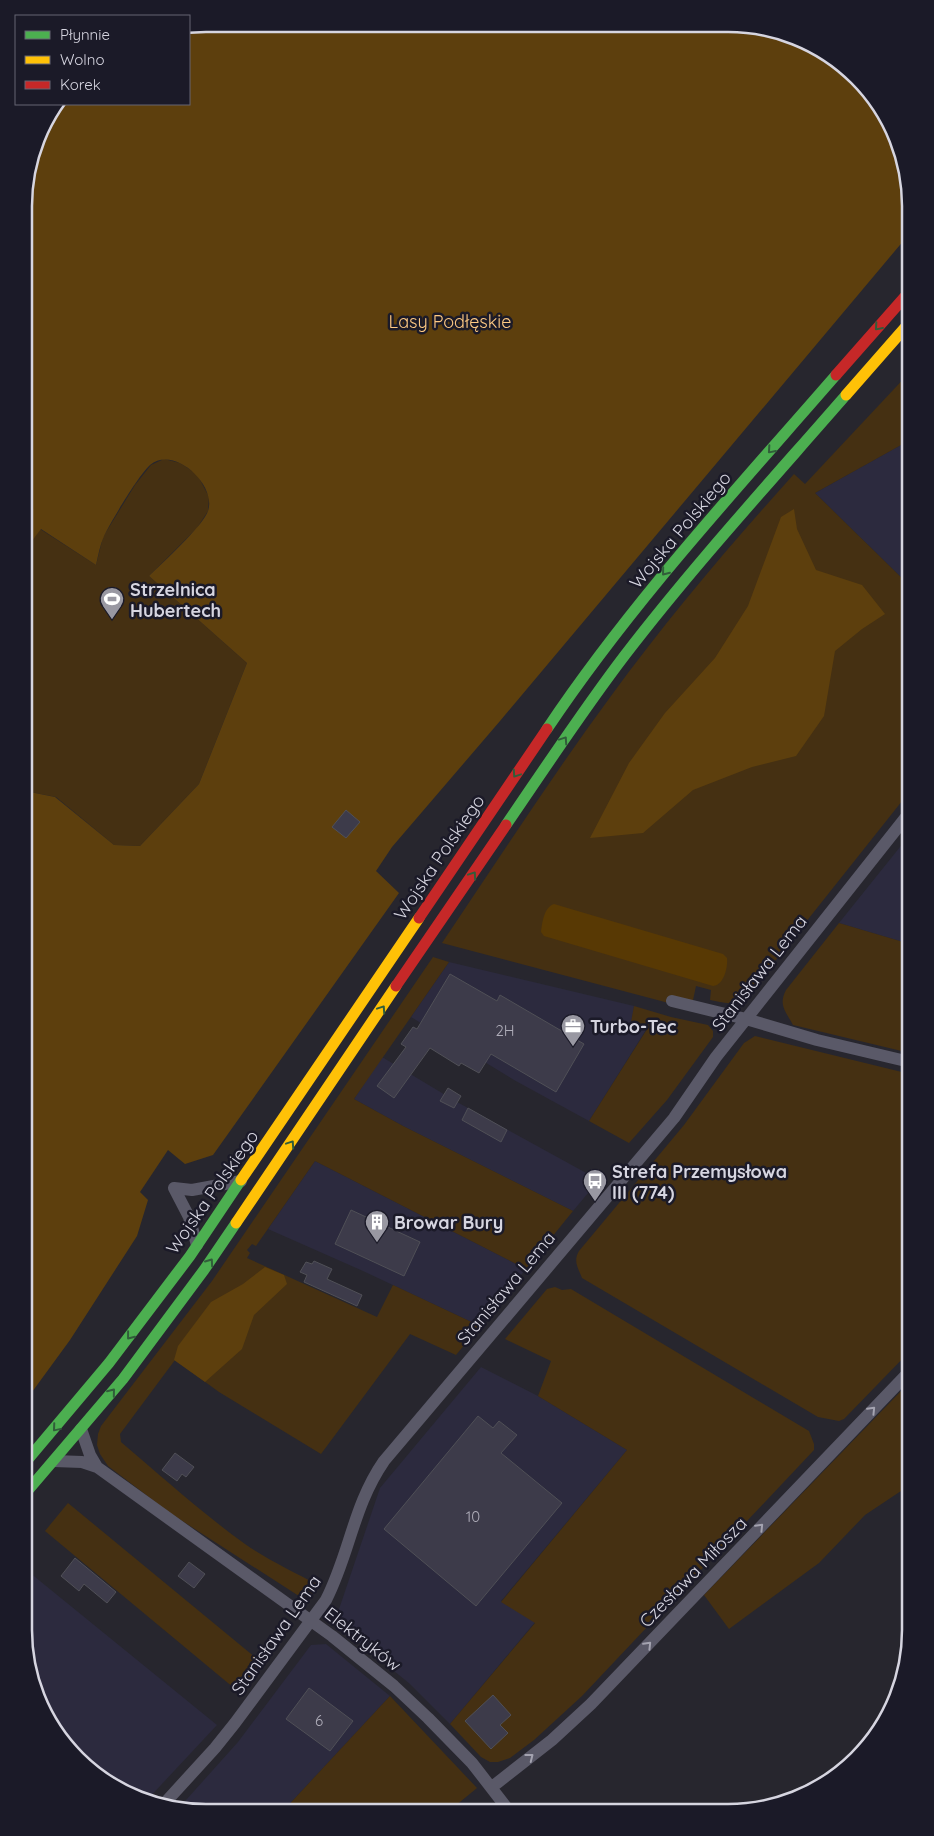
<svg xmlns="http://www.w3.org/2000/svg" width="934" height="1836" font-family="Quicksand,sans-serif">
	<style>
		.built { fill: #2c2a3e }
		.green { fill: #453012 }
		.forest { fill: #5d3f0d }
		.water { fill: #583904 }
		.lines { fill: none; stroke-linecap: round; stroke-linejoin: round }
		.stream { stroke: #583904; stroke-width: 4.5 }
		.building { fill: #3d3b4a; stroke: #505057 }
		.street { stroke: #5a5968; stroke-width: 12 }
		.fast { stroke: #4caf50; stroke-width: 11 }
		.slow { stroke: #ffc107; stroke-width: 11 }
		.jam { stroke: #c62828; stroke-width: 11 }
		.oneway { stroke: #315d3a }
		.oneway2 { stroke: #a4a3b0 }
		.labels { text-anchor: middle; dominant-baseline: central; stroke-width: 5; stroke-linejoin: round; paint-order: stroke }
		.number-label { font-size: 15px; fill: #b0aeba }
		.park-label { font-size: 18px; fill: #ffca83; stroke: #1b1a28 }
		.street-label { font-size: 18px; fill: #d6d5e0; stroke: #1b1a28 }
		.poi-label { font-size: 18px; font-weight: bold; fill: #d6d5e0; stroke: #1b1a28; text-anchor: start }
		.rim { fill: none; stroke: #d6d5e0; stroke-width: 2.5 }
	</style>
	<rect width="100%" height="100%" fill="#27262e"/>
	<path class="built" d="M910,440V586L815,493Z
		M904,842L910,844V944L839,923Z
		M449,962L634,1006L632,1021L649,1025L589,1121L514,1080L411,1017Z
		M382,1057L457,1102L599,1180L573,1211L403,1126L354,1099Z
		M315,1161L526,1269L480,1326L363,1271L268,1229Z
		M481,1367L538,1396L627,1450L501,1601L535,1622L450,1724L410,1684L339,1626L337,1615L380,1488Z
		M24,1568L217,1725L147,1800L126,1794L86,1767L54,1731L33,1688L24,1630Z
		M326,1644L390,1696L283,1811L178,1809L238,1742L311,1645Z"/>
	<path class="green" d="M910,372V440L815,493L910,586V791L748,995C737,1007 724,1003 710,1000L711,990L696,986L692,1005L680,1006L442,943C498,860 552,776 611,696C668,618 730,545 794,474L805,484Z
		M164,459L180,463L197,474L209,497L208,511L197,528L149,576L247,663L199,784L140,846L114,845L56,797L25,791V550L40,529L96,565L103,537L135,485L151,465Z
		M839,923L910,944V1053L793,1025C786,1012 778,1005 786,990Z
		M433,957L449,962L354,1099L403,1126L573,1211L526,1269L315,1161L256,1246L252,1244L247,1250L250,1253L247,1258L377,1317L393,1285L480,1326L456,1355L410,1334L321,1454L219,1392L175,1360L120,1434L121,1442C161,1476 202,1513 245,1544C268,1560 294,1572 318,1585L311,1596L302,1598L170,1513L108,1466L100,1454L97,1445L98,1434L101,1426L212,1281Z
		M634,1006L671,1017L708,1025L713,1031V1037L667,1100L629,1143L589,1121L649,1026L631,1022Z
		M755,1036L910,1074V1351L844,1419L839,1421L818,1417L582,1278C578,1268 573,1261 579,1251L684,1125L744,1043Z
		M555,1287L562,1290L571,1289L809,1431L814,1444V1450L582,1696L534,1740L510,1758L498,1762H490L481,1757L450,1724L535,1623L501,1602L627,1450L538,1396L551,1361L505,1339L547,1289Z
		M903,1389L910,1397V1485L865,1515L819,1563L729,1629L704,1595Z
		M68,1503L261,1662L240,1693L45,1531Z
		M390,1696L477,1788L449,1811H283Z"/>
	<path class="forest" d="M206,24L763,27L809,43L848,69L901,148L910,206V233L500,721L392,847L376,871L399,893L213,1155L185,1164L168,1150L140,1192L148,1200L137,1236L70,1340L24,1403L25,791L55,797L114,845L140,846L199,784L247,663L149,576C162,563 203,526 208,511C217,485 174,445 150,465C138,476 112,520 104,536C100,545 98,556 96,565L41,529L25,550V183L43,125L59,104H189V27Z
		M794,509L797,529L816,570L862,585L885,614L862,629L835,651L824,716L796,756L752,767L693,790L643,833L590,838L629,763L665,713L715,658L748,606L781,517Z
		M265,1267L284,1275L287,1284L254,1315L242,1349L205,1382L174,1360L178,1346L211,1302L243,1284Z"/>
	<path class="water" d="M554,904L723,954L727,958C728,967 724,985 713,986L544,936L541,932C542,923 544,907 554,904Z"/>
	<g class="lines">
		<path class="stream" d="M25,511L26,512"/>
	</g>
	<path class="building" d="M346,810L360,822L346,838L332,827Z
		M450,974L497,1001L500,995L584,1044L556,1092L491,1054L479,1073L461,1063L459,1066L430,1048L394,1098L377,1086L406,1047L401,1044L413,1027L417,1029Z
		M448,1088L461,1096L454,1108L440,1101Z
		M468,1108L507,1130L501,1142L462,1120Z
		M351,1210L420,1242L404,1276L335,1244Z
		M314,1261L332,1269L327,1279L362,1295L357,1306L304,1282L307,1275L300,1272L306,1262L312,1264Z
		M478,1416L493,1428L499,1421L517,1435L501,1453L562,1503L476,1606L384,1529Z
		M175,1453L194,1467L186,1477L182,1474L177,1481L162,1470Z
		M75,1558L116,1592L107,1603L84,1584L79,1591L61,1576Z
		M189,1562L205,1574L194,1588L178,1576Z
		M309,1688L353,1721L330,1751L286,1719Z
		M493,1695L511,1715L500,1725L508,1733L491,1749L465,1721Z"/>
	<g class="lines">
		<path class="street" d="M672,1001L746,1019L817,1040L910,1062
			M174,1188L192,1190L241,1181
			M174,1188L189,1217L197,1245
			M81,1429L90,1455L97,1467
			M54,1461L82,1462L97,1467L332,1636L394,1686L428,1718L472,1763L510,1812
			M492,1787L552,1740L591,1704L910,1371
			M163,1805L215,1748L235,1723L326,1600C350,1553 353,1506 384,1461L674,1118L716,1057L910,812"/>
		<path class="fast" d="M547,729C632,602 736,490 836,375
			M506,825C545,768 583,710 625,655C695,564 772,480 846,395
			M24,1464L109,1363L190,1256L241,1180
			M24,1495L123,1379L204,1270L236,1223"/>
		<path class="slow" d="M846,395L910,322
			M241,1180L419,918
			M236,1223L396,986"/>
		<path class="jam" d="M836,375L910,291
			M419,918L547,729
			M396,986L506,825"/>
	</g>
	<defs><path id="oneway-chevron" d="M-2-3.5L2.5 0L-2 3.5" fill="none" stroke-width="1.6" stroke-linecap="round" stroke-linejoin="round" transform="scale(1.25)"/></defs>
	<g class="oneway">
		<use href="#oneway-chevron" transform="translate(878 327) rotate(131)"/>
		<use href="#oneway-chevron" transform="translate(771 450) rotate(131)"/>
		<use href="#oneway-chevron" transform="translate(665 572) rotate(129)"/>
		<use href="#oneway-chevron" transform="translate(564 740) rotate(-56)"/>
		<use href="#oneway-chevron" transform="translate(516 774) rotate(124)"/>
		<use href="#oneway-chevron" transform="translate(473 875) rotate(-56)"/>
		<use href="#oneway-chevron" transform="translate(382 1009) rotate(-56)"/>
		<use href="#oneway-chevron" transform="translate(291 1144) rotate(-56)"/>
		<use href="#oneway-chevron" transform="translate(210 1262) rotate(-55)"/>
		<use href="#oneway-chevron" transform="translate(130 1336) rotate(128)"/>
		<use href="#oneway-chevron" transform="translate(112 1392) rotate(-51)"/>
		<use href="#oneway-chevron" transform="translate(56 1428) rotate(130)"/>
	</g>
	<g class="oneway2">
		<use href="#oneway-chevron" transform="translate(872 1410) rotate(-46)"/>
		<use href="#oneway-chevron" transform="translate(760 1527) rotate(-46)"/>
		<use href="#oneway-chevron" transform="translate(648 1645) rotate(-46)"/>
		<use href="#oneway-chevron" transform="translate(530 1757) rotate(-38)"/>
	</g>
	<defs>
		<g id="stadium-pin" transform="scale(1.25)"><path d="M0 17L-7.5 6A9.5 9.5 0 1 1 7.5 6Z" fill="#9998a2" stroke="#1b1a28"/><path d="M0-5a6.5 5 0 1 0 0 10a6.5 5 0 1 0 0-10ZM-3.5-1.8h7v3.6h-7Z" fill="#fff"/></g>
		<g id="office-pin" transform="scale(1.25)"><path d="M0 17L-7.5 6A9.5 9.5 0 1 1 7.5 6Z" fill="#9998a2" stroke="#1b1a28"/><path d="M-6-3h4V-5.5h4V-3h4V5H-6ZM-1-4.5V-3h2v-1.5ZM-6 0V1H6V0Z" fill="#fff"/></g>
		<g id="bus-pin" transform="scale(1.25)"><path d="M0 17L-7.5 6A9.5 9.5 0 1 1 7.5 6Z" fill="#9998a2" stroke="#1b1a28"/><path d="M-5-6H5V4H4V6H2V4H-2V6H-4V4H-5ZM-3.5-4V0h7V-4ZM-3.5 1.2v1.5H-2V1.2ZM2 1.2v1.5H3.5V1.2Z" fill="#fff"/></g>
		<g id="building-pin" transform="scale(1.25)"><path d="M0 17L-7.5 6A9.5 9.5 0 1 1 7.5 6Z" fill="#9998a2" stroke="#1b1a28"/><path d="M-4-6H4V6H1V3H-1V6H-4ZM-2.5-4.3h1.7v1.8h-1.7ZM.8-4.3h1.7v1.8H.8ZM-2.5-1h1.7V.8h-1.7ZM.8-1h1.7V.8H.8Z" fill="#fff"/></g>
	</defs>
	<g fill-rule="evenodd">
		<use href="#stadium-pin" x="112" y="599"/>
		<use href="#office-pin" x="573" y="1026"/>
		<use href="#bus-pin" x="595" y="1181"/>
		<use href="#building-pin" x="377" y="1222"/>
	</g>
	<g class="labels">
		<g class="number-label">
			<text x="505" y="1030">2H</text>
			<text x="473" y="1516">10</text>
			<text x="319" y="1720">6</text>
		</g>
		<g class="park-label">
			<text x="450" y="321">Lasy Podłęskie</text>
		</g>
		<g class="street-label">
			<text transform="translate(680 530) rotate(-50)">Wojska Polskiego</text>
			<text transform="translate(439 857) rotate(-56)">Wojska Polskiego</text>
			<text transform="translate(759 973) rotate(-52)">Stanisława Lema</text>
			<text transform="translate(212 1192) rotate(-55)">Wojska Polskiego</text>
			<text transform="translate(506 1288) rotate(-50)">Stanisława Lema</text>
			<text transform="translate(693 1572) rotate(-46)">Czesława Miłosza</text>
			<text transform="translate(276 1635) rotate(-55)">Stanisława Lema</text>
			<text transform="translate(363 1639) rotate(38)">Elektryków</text>
		</g>
		<g class="poi-label">
			<text x="130" y="589">Strzelnica<tspan x="130" dy="21">Hubertech</tspan></text>
			<text x="590" y="1026">Turbo-Tec</text>
			<text x="612" y="1171">Strefa Przemysłowa<tspan x="612" dy="21">III (774)</tspan></text>
			<text x="394" y="1222">Browar Bury</text>
		</g>
	</g>
	<path d="M0 0H934V1836H0ZM206 32H728A174 174 0 0 1 902 206V1630A174 174 0 0 1 728 1804H206A174 174 0 0 1 32 1630V206A174 174 0 0 1 206 32Z" fill="#1b1a28" fill-rule="evenodd"/>
	<path class="rim" d="M206 32H728A174 174 0 0 1 902 206V1630A174 174 0 0 1 728 1804H206A174 174 0 0 1 32 1630V206A174 174 0 0 1 206 32Z"/>
	<rect x="15" y="15" width="175" height="90" fill="#1b1a28" stroke="#666572"/>
	<rect x="25" y="31" width="25" height="8" fill="#4caf50" stroke="#666572"/>
	<text x="60" y="40" font-size="15" fill="#d6d5e0">Płynnie</text>
	<rect x="25" y="56" width="25" height="8" fill="#ffc107" stroke="#666572"/>
	<text x="60" y="65" font-size="15" fill="#d6d5e0">Wolno</text>
	<rect x="25" y="81" width="25" height="8" fill="#c62828" stroke="#666572"/>
	<text x="60" y="90" font-size="15" fill="#d6d5e0">Korek</text>
</svg>
